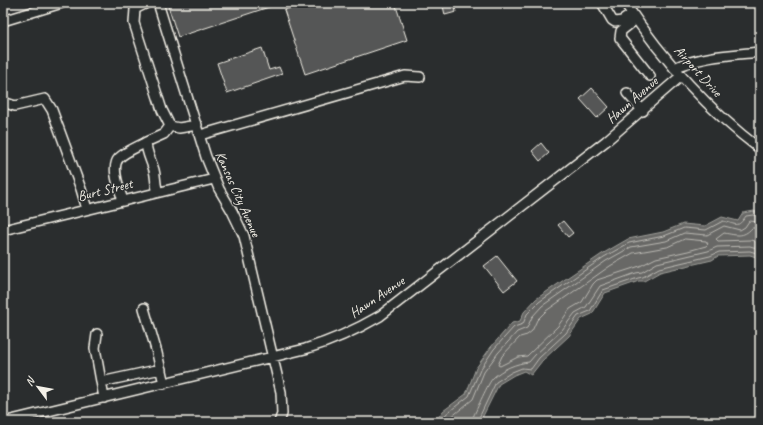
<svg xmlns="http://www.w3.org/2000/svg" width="763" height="425" font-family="Caveat,sans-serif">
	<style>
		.water { fill: #676866; stroke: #9f9f9a }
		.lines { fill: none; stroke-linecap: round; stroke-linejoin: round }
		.shore { stroke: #bcbab4; stroke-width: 1 }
		.building { fill: #555756; stroke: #f4f1e8 }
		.minor-casing { stroke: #f4f1e8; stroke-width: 12 }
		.minor { stroke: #2a2d2e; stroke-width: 9 }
		.labels { text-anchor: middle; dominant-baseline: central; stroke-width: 3; stroke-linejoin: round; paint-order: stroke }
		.street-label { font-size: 14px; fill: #f4f1e8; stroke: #2a2d2e }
	</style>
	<rect width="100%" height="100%" fill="#2a2d2e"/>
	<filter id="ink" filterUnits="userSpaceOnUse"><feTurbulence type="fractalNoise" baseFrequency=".025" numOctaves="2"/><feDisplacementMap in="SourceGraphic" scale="8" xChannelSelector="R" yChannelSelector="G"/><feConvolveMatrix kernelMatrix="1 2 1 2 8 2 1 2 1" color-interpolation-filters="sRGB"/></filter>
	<g filter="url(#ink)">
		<path class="water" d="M754,211L760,214L759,258L750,255L718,256L712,260L660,272L644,281H639L605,293L592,314L581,319L569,336L542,361L531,375L524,371L514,375L499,384L480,422H435L443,411L466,394L476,368L491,347L512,323L520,321L524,312L536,299L602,254L628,239L663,232L683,224L705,226L722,217L738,221L743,213Z"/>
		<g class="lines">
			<path class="shore" d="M760,228H752C743,238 736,235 724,233L716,239L718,241L750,240L760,242
				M685,239L706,241L708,244L706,246L688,251L656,258L640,266L597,280L593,284L582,302L570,309L558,326L527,356L518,357L500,366L498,365L502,356L520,337L527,335L532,331L537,320L546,311L610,266L633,253L667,247Z
				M441,422L446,414L469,396L480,370L494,349L514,327L523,324L527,314L539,302L604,257L629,243L664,236L684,228L706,230L723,221C737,224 737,229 746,216L753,215L760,217
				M447,422L450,418L473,399L484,372L498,353L517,332L527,328L532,317L542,306L606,261L631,247L666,241L684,233L707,235L724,226L740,230L745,227L749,221L760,222
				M472,422L473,417C477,409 488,383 493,378C502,369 517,363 529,362L535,355L562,330L575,313L586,307L600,286L636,273L642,272L657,263L708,251L717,247L750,246L760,249
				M477,422L496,382L512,372L522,368L531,369L539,358L566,333L578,316L590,311L603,290L638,278L643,277L659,268L710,256L719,252L750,251L760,254"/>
		</g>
		<path class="building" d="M167,3H274L275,5L178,37Z
			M306,3H395L407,40L305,74L284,10Z
			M454,3L456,12L445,15L443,6Z
			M262,48L269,70L279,67L282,74L227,93L217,63Z
			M592,88L609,107L597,118L580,99Z
			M541,143L549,153L540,161L532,151Z
			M563,221L573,233L568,237L558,225Z
			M497,256L517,281L504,291L484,266Z"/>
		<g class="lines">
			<g class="minor-casing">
				<path id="minor" d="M147,3L135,9L134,23L162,110L170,126L179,128L197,125
					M158,3L206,157L219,189L232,211L244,236L281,392L282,414L279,422
					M602,3L612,20L615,22L622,21L632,14
					M625,3C662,58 707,109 760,149
					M636,19L621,31L620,38L650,76
					M3,21L62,3
					M674,68C701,56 731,55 760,52
					M627,93L643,111
					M3,102L15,106L45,99L52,110L81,189L87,209
					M200,135L405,76L420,77
					M158,192C155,185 156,177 154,170C151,160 146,152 146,142L164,134L170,126
					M123,201C120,190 110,167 119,158C126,151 138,147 146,142
					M3,230L214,179
					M144,308L157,353L164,384
					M97,334L95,348L104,398
					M101,382L161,369
					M3,422L305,349C332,341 356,330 380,316L606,141L681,76"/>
			</g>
			<use href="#minor" class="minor"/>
		</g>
	</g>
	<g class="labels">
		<g class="street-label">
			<text transform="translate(698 71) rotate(48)">Airport Drive</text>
			<text transform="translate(632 100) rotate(-41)">Hawn Avenue</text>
			<text transform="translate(105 190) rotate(-14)">Burt Street</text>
			<text transform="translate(238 194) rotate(66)">Kansas City Avenue</text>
			<text transform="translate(377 297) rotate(-34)">Hawn Avenue</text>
		</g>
	</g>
	<rect width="763" height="425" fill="none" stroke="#2a2d2e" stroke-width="16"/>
	<rect x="8" y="8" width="747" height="409" fill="none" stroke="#f4f1e8" stroke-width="1.5" filter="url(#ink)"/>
	<g transform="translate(38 387) rotate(302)" stroke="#2a2d2e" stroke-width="3" paint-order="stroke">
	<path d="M0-3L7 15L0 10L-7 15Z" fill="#f4f1e8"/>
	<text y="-6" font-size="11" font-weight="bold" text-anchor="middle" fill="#f4f1e8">N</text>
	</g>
</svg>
